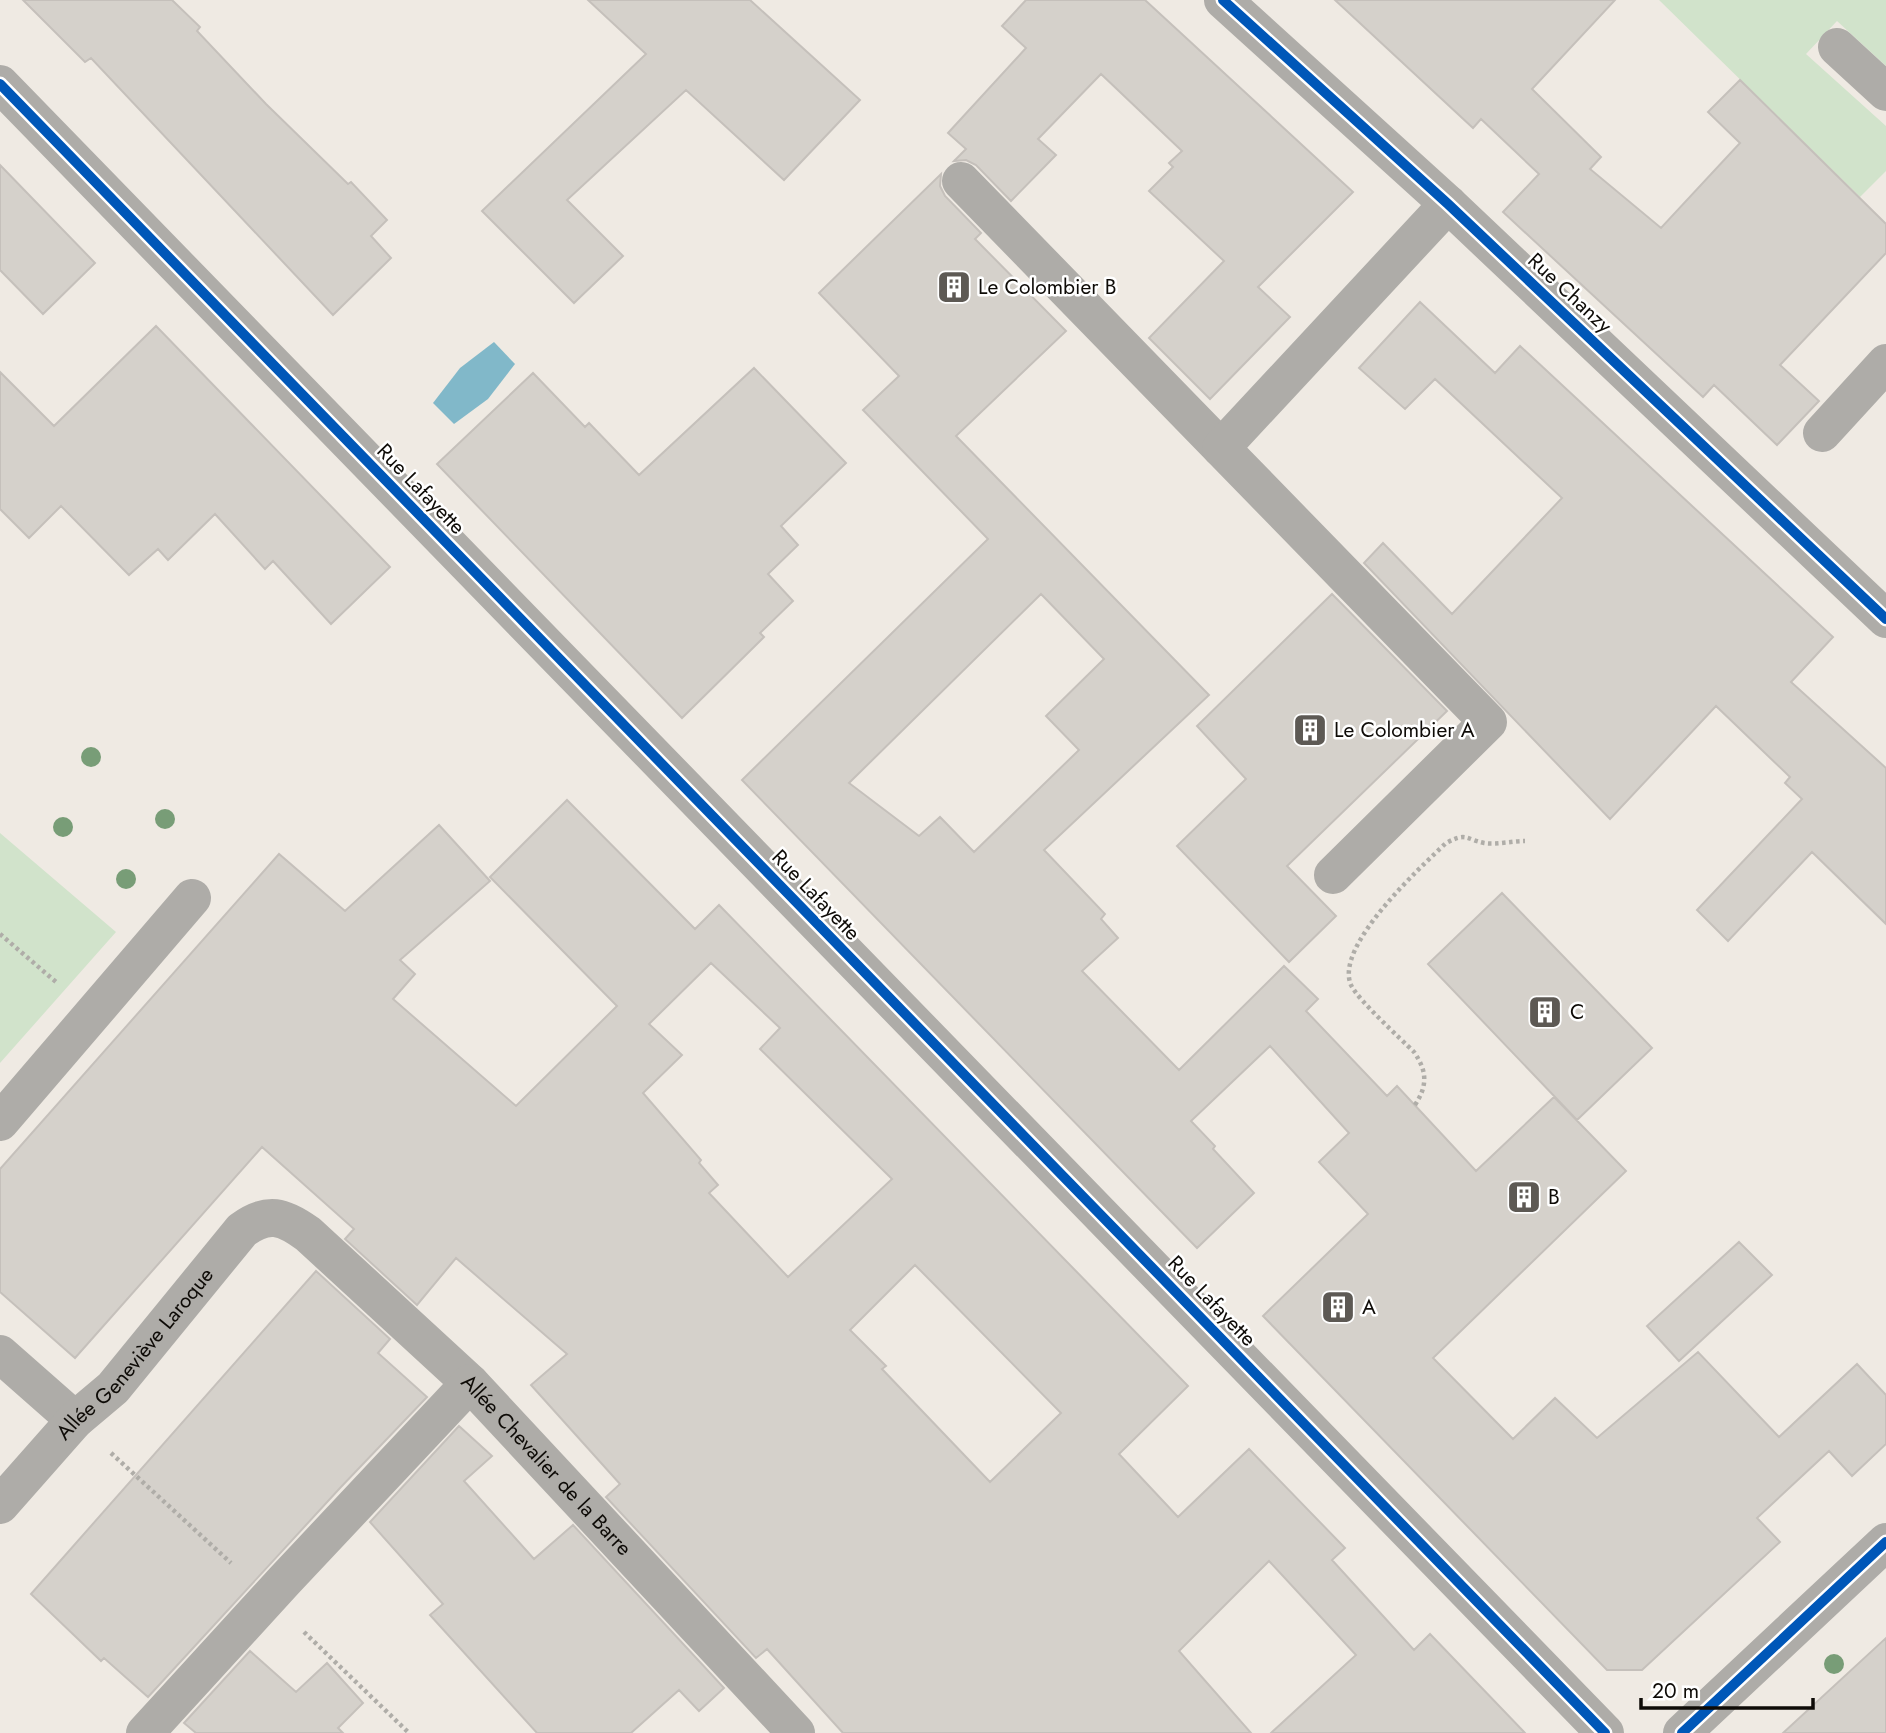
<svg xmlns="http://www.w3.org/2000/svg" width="1886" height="1733" font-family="Jost,sans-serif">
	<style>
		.green { fill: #d1e3cb }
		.water { fill: #81b8c9 }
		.building { fill: #d5d1cb; stroke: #c5c0bb; stroke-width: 2; fill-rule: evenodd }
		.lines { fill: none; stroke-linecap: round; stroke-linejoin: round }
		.path { stroke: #afada8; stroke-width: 4.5; stroke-dasharray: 3.5 3.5; stroke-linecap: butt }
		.minor { stroke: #aeaca8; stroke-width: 38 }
		.cycleway-casing { stroke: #fff; stroke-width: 15 }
		.cycleway { stroke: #0057b8; stroke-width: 10 }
		.tree { fill: #789d77 }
		.labels { text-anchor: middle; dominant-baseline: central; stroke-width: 5; stroke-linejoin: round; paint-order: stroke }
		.poi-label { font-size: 21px; fill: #0e0b07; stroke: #fff; text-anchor: start }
		.street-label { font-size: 21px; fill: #0e0b07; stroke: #fff }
	</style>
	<rect width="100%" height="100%" fill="#efeae3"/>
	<path class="green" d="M1659,0H1886V66L1837,21L1806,54L1886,126V171L1860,197Z
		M0,833L116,932L0,1063Z"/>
	<path class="water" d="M494,342L515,364L488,399L454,424L433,403L460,368Z"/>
	<path class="building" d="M23,0H172L200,27L197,31L266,104L348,184L351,182L387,220L371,236L391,258L333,315L91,58L85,62Z
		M588,0H750L860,100L784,180L686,90L567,200L623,256L574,303L482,211L646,54Z
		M1026,0H1145L1353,192L1258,287L1290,317L1210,399L1149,338L1224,261L1149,191L1173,167L1169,163L1182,151L1101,74L1038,139L1056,155L1011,201L976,165L966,160L954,161L966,149L948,133L1026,48L1002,26Z
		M1335,0H1615L1532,89L1601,157L1590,169L1661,228L1740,143L1708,112L1740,80L1886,224V253L1780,365L1819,401L1777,445L1714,385L1703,397L1503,212L1539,174L1481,119L1473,128Z
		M0,165L95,263L43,314L0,270Z
		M941,174L940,186L945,196L981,233L975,239L1066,331L956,436L1209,695L1044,850L1105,914L1101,919L1118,938L1082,971L1179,1070L1284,966L1318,999L1306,1011L1387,1096L1397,1086L1476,1171L1554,1097L1626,1171L1433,1358L1513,1439L1555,1398L1597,1438L1698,1352L1779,1437L1857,1364L1886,1395V1444L1852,1476L1829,1451L1757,1518L1780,1542L1642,1670H1607L1263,1316L1368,1214L1319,1162L1349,1133L1270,1046L1191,1121L1215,1146L1213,1149L1254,1193L1197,1248L742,780L988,539L863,410L899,376L819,293ZM1041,594L1104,659L1046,716L1079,750L974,852L940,817L919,836L849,783Z
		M1420,302L1495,373L1520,346L1833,637L1791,682L1886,768V924L1812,852L1728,941L1697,910L1802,799L1785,783L1790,777L1716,706L1610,819L1364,563L1383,543L1452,614L1562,498L1435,379L1405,409L1359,368Z
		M156,326L390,567L331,624L273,561L265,569L215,514L168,560L158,549L129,575L61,506L29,538L0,509V372L54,426Z
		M754,368L846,463L781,526L798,545L768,574L793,601L760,633L764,637L682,718L437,464L533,373L585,427L589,423L639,475Z
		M1332,594L1447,711L1287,866L1336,916L1289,962L1177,846L1246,779L1197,726Z
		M567,800L695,929L719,905L1188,1386L1119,1454L1178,1517L1249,1449L1345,1548L1332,1560L1414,1650L1430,1634L1525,1733H1271L1356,1655L1269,1561L1179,1651L1251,1733H843L767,1649L756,1658L606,1497L620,1484L531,1385L567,1354L456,1258L417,1305L345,1239L354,1229L262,1147L75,1358L0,1292V1169L279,854L345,911L439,825L490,881L400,960L415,974L393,999L516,1106L617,1006L490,877ZM711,963L780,1028L760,1049L892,1179L788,1277L709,1193L718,1185L699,1163L701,1160L643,1093L682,1055L649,1024ZM915,1265L1061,1413L990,1482L882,1369L886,1366L850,1330Z
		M1502,893L1652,1048L1577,1120L1428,964Z
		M1739,1242L1772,1275L1679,1361L1647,1326Z
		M316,1271L390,1339L378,1353L427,1397L340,1488L148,1697L104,1658L101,1661L31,1594Z
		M459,1426L492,1456L464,1481L534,1559L573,1525L724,1688L699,1711L679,1690L631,1733H537L430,1615L443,1604L370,1522Z
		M1886,1638V1733H1783Z
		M250,1651L296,1692L327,1663L363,1703L338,1728L343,1733H196L184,1723Z"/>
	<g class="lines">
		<path class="path" d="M0,934L56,982
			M1415,1105C1428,1085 1427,1071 1414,1052C1400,1038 1358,1000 1351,985C1334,946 1420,868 1446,843C1467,832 1465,839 1484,843C1496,845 1512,841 1525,841
			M111,1453L231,1563
			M304,1632L409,1733"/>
		<g class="minor">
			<path d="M1223,0L1448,204L1886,619"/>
			<path d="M1837,47L1886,92"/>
			<path d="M0,84L1605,1733"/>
			<path d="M961,181L1221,448"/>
			<path d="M1822,433L1886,363"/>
			<path d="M1333,875L1488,722L1221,448L1448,204"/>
			<path d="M0,1122L192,898"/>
			<path d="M0,1354L75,1420"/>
			<path id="s1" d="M0,1505L75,1420L113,1388L242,1230C268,1211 283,1216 308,1234L470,1383L796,1733"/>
			<path d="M145,1733L284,1581L470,1383"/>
			<path d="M1682,1733L1886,1542"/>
		</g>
		<g class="cycleway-casing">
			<path id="cycleway" d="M1223,0L1448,204L1886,619
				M0,84L1605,1733
				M1682,1733L1886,1542"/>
		</g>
		<use href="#cycleway" class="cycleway"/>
	</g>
	<g class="tree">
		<circle cx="91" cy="757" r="10"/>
		<circle cx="165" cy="819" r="10"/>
		<circle cx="63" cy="827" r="10"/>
		<circle cx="126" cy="879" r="10"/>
		<circle cx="1834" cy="1664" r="10"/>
	</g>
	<defs>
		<g id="building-square" transform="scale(1.75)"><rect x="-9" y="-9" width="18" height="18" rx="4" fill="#5d5954" stroke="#fff"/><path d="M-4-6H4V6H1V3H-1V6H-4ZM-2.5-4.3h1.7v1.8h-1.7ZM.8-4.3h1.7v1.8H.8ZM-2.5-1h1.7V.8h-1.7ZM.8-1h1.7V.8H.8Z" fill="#fff"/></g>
	</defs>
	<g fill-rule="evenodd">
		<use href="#building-square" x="954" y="287"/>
		<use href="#building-square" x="1310" y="730"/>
		<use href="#building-square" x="1545" y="1012"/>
		<use href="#building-square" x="1524" y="1197"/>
		<use href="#building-square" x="1338" y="1307"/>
	</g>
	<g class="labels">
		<g class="poi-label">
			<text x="978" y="287">Le Colombier B</text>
			<text x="1334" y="730">Le Colombier A</text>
			<text x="1570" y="1012">C</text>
			<text x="1548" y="1197">B</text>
			<text x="1362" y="1307">A</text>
		</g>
		<g class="street-label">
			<text transform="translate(1570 293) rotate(43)">Rue Chanzy</text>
			<text transform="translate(421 489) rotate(46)">Rue Lafayette</text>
			<text transform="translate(816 895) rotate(46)">Rue Lafayette</text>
			<text transform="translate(1212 1301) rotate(46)">Rue Lafayette</text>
			<text stroke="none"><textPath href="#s1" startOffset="203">Allée Geneviève Laroque</textPath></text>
			<text stroke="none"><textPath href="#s1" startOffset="772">Allée Chevalier de la Barre</textPath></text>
		</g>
	</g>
	<path d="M1641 1698v10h172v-10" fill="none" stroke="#0e0b07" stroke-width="3.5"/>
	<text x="1652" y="1698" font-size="21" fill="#0e0b07" stroke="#ffffff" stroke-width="5" paint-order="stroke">20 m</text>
</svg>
